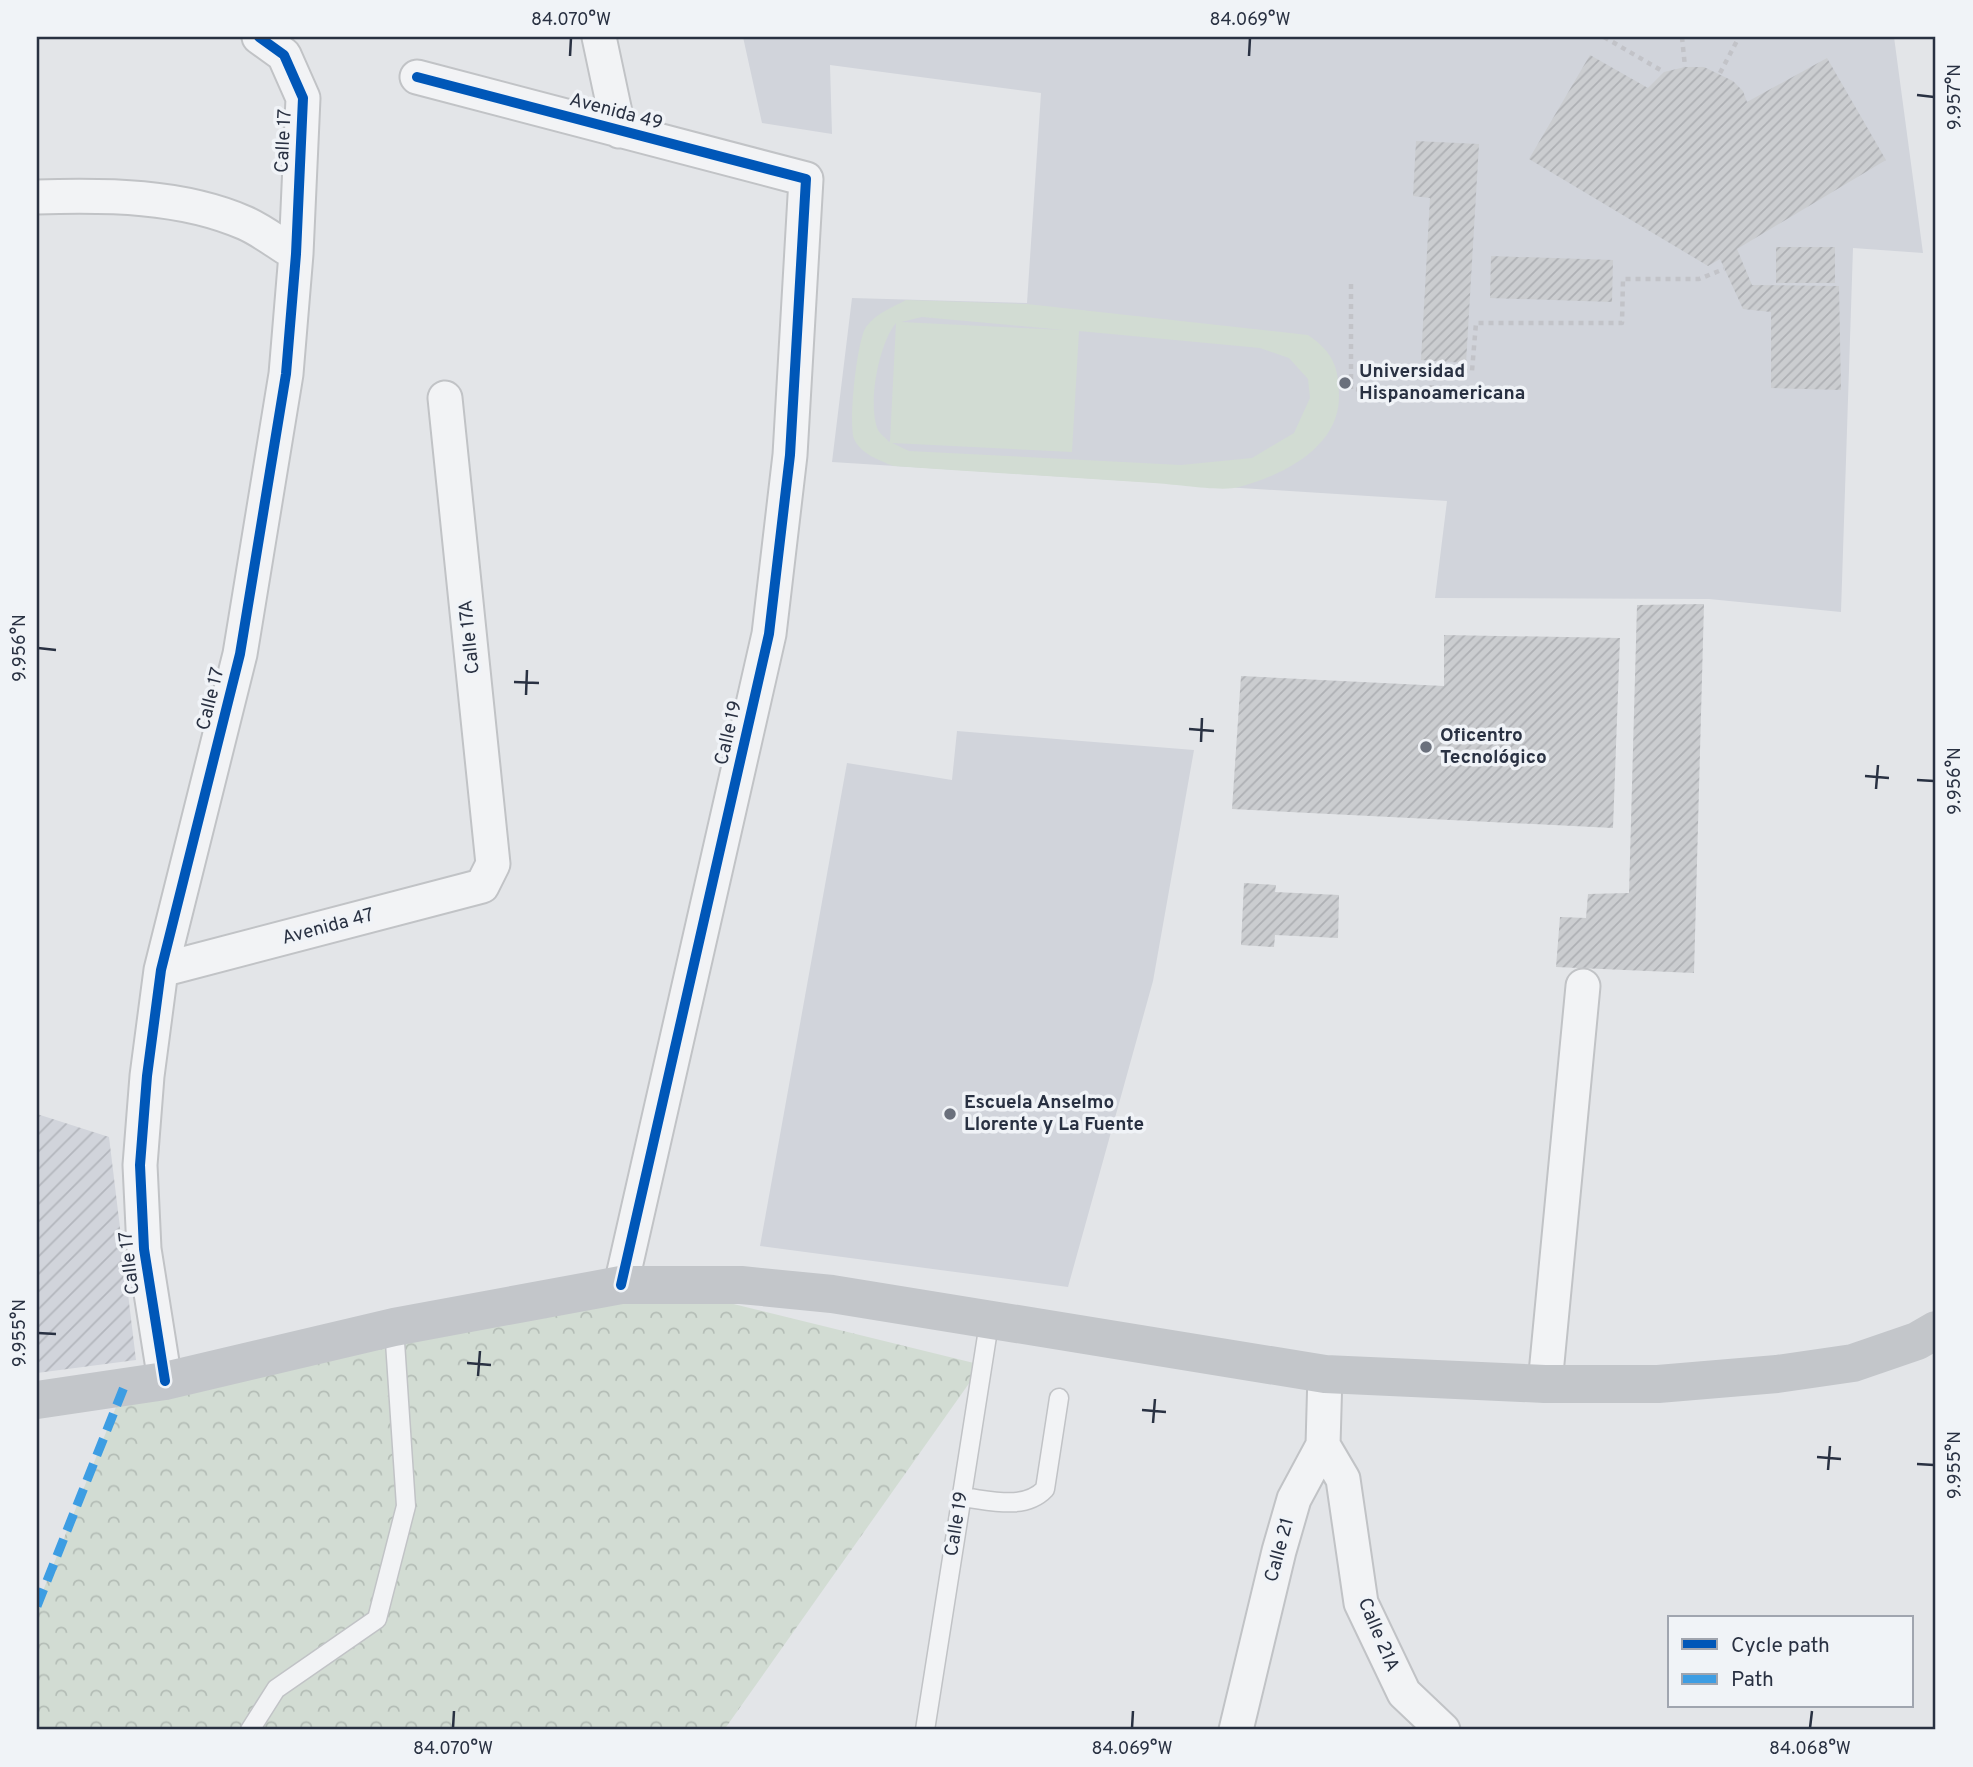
<svg xmlns="http://www.w3.org/2000/svg" width="1973" height="1767" font-family="Overpass,sans-serif">
	<style>
		.built { fill: #d1d4db }
		.industrial { fill: url(#industrial-furrows) }
		.forest { fill: url(#forest-crowns) }
		.garden { fill: #d2dcd3; fill-rule: evenodd }
		.building { fill: url(#building-hatch) }
		.lines { fill: none; stroke-linecap: round; stroke-linejoin: round }
		.service-casing { stroke: #c1c3c6; stroke-width: 21 }
		.minor-casing { stroke: #c1c3c6; stroke-width: 37 }
		.path { stroke: #c2c3c8; stroke-width: 4.5; stroke-dasharray: 5 5; stroke-linecap: butt }
		.service { stroke: #f2f3f5; stroke-width: 18 }
		.minor { stroke: #f2f3f5; stroke-width: 33 }
		.secondary { stroke: #c3c6ca; stroke-width: 38 }
		.quiet { stroke: #3d9de3; stroke-width: 9; stroke-dasharray: 18 9; stroke-linecap: butt }
		.cycleway-casing { stroke: #f0f3f7; stroke-width: 15 }
		.cycleway { stroke: #0057b8; stroke-width: 10 }
		.ticks { fill: none; stroke: #293142; stroke-width: 2.5 }
		.poi-dot { fill: #6a707c; stroke: #f0f3f7; stroke-width: 2.5 }
		.labels { text-anchor: middle; dominant-baseline: central; stroke-width: 7; stroke-linejoin: round; paint-order: stroke }
		.street-label { font-size: 19px; fill: #293142; stroke: #f0f3f7 }
		.poi-label { font-size: 19px; font-weight: bold; fill: #293142; stroke: #f0f3f7; text-anchor: start }
		.neatline { fill: none; stroke: #293142; stroke-width: 2.5 }
		.ticks-label { font-size: 18px; text-anchor: middle; fill: #293142 }
	</style>
	<defs>
		<pattern id="industrial-furrows" width="10" height="10" patternUnits="userSpaceOnUse" patternTransform="scale(1.75)"><rect width="10" height="10" fill="#d1d4db"/><path d="M-1 1l2-2M0 10L10 0M9 11l2-2" fill="none" stroke="#b3b6bd"/></pattern>
		<pattern id="forest-crowns" width="20" height="18" patternUnits="userSpaceOnUse" patternTransform="scale(1.75)"><rect width="20" height="18" fill="#d2dcd3"/><path d="M2 6a3 3 0 1 1 6 0M12 15a3 3 0 1 1 6 0" fill="none" stroke="#b4bdb6"/></pattern>
		<pattern id="building-hatch" width="6" height="6" patternUnits="userSpaceOnUse" patternTransform="scale(1.75)"><rect width="6" height="6" fill="#cbcdd0"/><path d="M-1 1l2-2M0 6l6-6M5 7l2-2" fill="none" stroke="#aeb0b4"/></pattern>
	</defs>
	<rect width="100%" height="100%" fill="#e3e5e8"/>
	<path class="built" d="M743,37H1894L1923,253L1853,248L1841,612L1709,599L1435,598L1447,501L832,462L852,298L1027,303L1041,93L830,65L832,134L762,123Z
		M957,731L1194,750L1153,981L1068,1287L760,1246L847,763L952,780Z"/>
	<path class="industrial" d="M37,1114L109,1137L136,1360L37,1373Z"/>
	<path class="forest" d="M656,1285L982,1365L724,1730H37V1606L124,1387Z"/>
	<path class="garden" d="M906,300L1027,304L1308,335C1333,352 1339,367 1339,397C1339,448 1281,476 1239,487C1222,492 1174,484 1154,483C1067,477 980,472 893,466C879,460 861,454 854,439C848,423 857,340 866,327C875,314 893,307 906,300ZM922,317L1064,330L901,322ZM896,323L890,441L889,442C886,438 880,434 878,430C867,404 879,343 896,323ZM1079,331L1260,348L1289,358L1308,379L1310,398L1294,433L1252,458L1181,465L909,451L892,443L1072,452Z"/>
	<path class="building" d="M1590,55L1648,88L1664,72L1685,67H1704L1733,81L1743,91L1747,102L1827,58L1886,160L1737,249L1752,285L1839,286L1841,390L1771,388V312L1743,309L1720,259L1708,266L1529,159Z
		M1416,141L1479,144L1466,363L1421,360L1430,198L1413,196Z
		M1776,247H1835V283H1776Z
		M1491,256L1613,260L1612,302L1490,298Z
		M1704,604L1694,973L1556,967L1560,917L1586,918L1588,894L1629,893L1637,605Z
		M1444,635L1620,638L1613,828L1232,809L1241,676L1444,686Z
		M1244,883L1276,885L1275,892L1339,895L1338,938L1275,935L1274,947L1241,945Z"/>
	<g class="lines">
		<g class="service-casing">
			<path id="service" d="M961,1497C990,1500 1024,1511 1045,1489L1059,1398
				M250,1730L276,1689L377,1619L406,1506L394,1327
				M925,1730L990,1317"/>
		</g>
		<g class="minor-casing">
			<path id="minor" d="M599,37L619,131
				M417,77L806,179L790,455L769,634L621,1285
				M37,197C106,195 181,195 245,223C263,231 279,244 296,254
				M161,970L482,886L493,864L445,398
				M165,1381L144,1249L140,1165L147,1076L161,970L240,654L286,374L296,254L303,98L284,55L259,37
				M1545,1384L1583,986
				M1323,1445L1343,1479L1361,1603L1404,1693L1443,1730
				M1236,1730L1279,1551L1294,1499L1323,1445L1325,1374"/>
		</g>
		<path class="path" d="M1604,37L1664,72
			M1682,37L1685,67
			M1720,73L1739,37
			M1351,284V389L1431,395L1433,370L1472,371L1476,323H1622L1623,279H1699L1724,269"/>
		<use href="#service" class="service"/>
		<use href="#minor" class="minor"/>
		<path class="secondary" d="M37,1400L165,1381L394,1327L621,1285H741L832,1294L1325,1374L1545,1384H1658L1777,1374L1853,1363L1917,1341L1936,1330"/>
		<path class="quiet" d="M37,1606L124,1387"/>
		<g class="cycleway-casing">
			<path id="cycleway" d="M417,77L806,179L790,455L769,634L621,1285
				M165,1381L144,1249L140,1165L147,1076L161,970L240,654L286,374L296,254L303,98L284,55L259,37"/>
		</g>
		<use href="#cycleway" class="cycleway"/>
	</g>
	<path class="ticks" d="M570,56L571,38M1249,56L1250,38M1917,95L1934,97M38,648L56,650M514,682L539,683M526,695L527,670M1189,729L1214,731M1201,742L1202,718M1865,776L1889,778M1917,780L1934,781M1876,789L1878,765M38,1333L56,1334M467,1363L491,1365M478,1376L480,1351M1142,1410L1166,1412M1153,1423L1155,1399M1817,1457L1841,1459M1917,1464L1934,1465M1828,1470L1830,1446M453,1728L454,1711M1132,1728L1133,1711M1810,1728L1812,1711"/>
	<g class="poi-dot">
		<circle cx="1345" cy="383" r="7"/>
		<circle cx="1426" cy="747" r="7"/>
		<circle cx="950" cy="1114" r="7"/>
	</g>
	<g class="labels">
		<g class="street-label">
			<text transform="translate(616 112) rotate(15)">Avenida 49</text>
			<text transform="translate(284 141) rotate(-87)">Calle 17</text>
			<text transform="translate(470 637) rotate(-96)">Calle 17A</text>
			<text transform="translate(211 699) rotate(-76)">Calle 17</text>
			<text transform="translate(729 733) rotate(-77)">Calle 19</text>
			<text transform="translate(328 927) rotate(-15)">Avenida 47</text>
			<text transform="translate(130 1263) rotate(-97)">Calle 17</text>
			<text transform="translate(957 1524) rotate(-81)">Calle 19</text>
			<text transform="translate(1280 1550) rotate(-75)">Calle 21</text>
			<text transform="translate(1378 1635) rotate(67)">Calle 21A</text>
		</g>
		<g class="poi-label">
			<text x="1359" y="372">Universidad<tspan x="1359" dy="22">Hispanoamericana</tspan></text>
			<text x="1440" y="736">Oficentro<tspan x="1440" dy="22">Tecnológico</tspan></text>
			<text x="964" y="1103">Escuela Anselmo<tspan x="964" dy="22">Llorente y La Fuente</tspan></text>
		</g>
	</g>
	<rect width="1973" height="1767" fill="none" stroke="#f0f3f7" stroke-width="77"/>
	<rect x="1668" y="1616" width="245" height="91" fill="#f0f3f7" stroke="#a0a5af" stroke-width="2"/>
	<rect x="1682" y="1639" width="35" height="10" fill="#0057b8" stroke="#a0a5af" stroke-width="2"/>
	<text x="1731" y="1652" font-size="21" fill="#293142">Cycle path</text>
	<rect x="1682" y="1674" width="35" height="10" fill="#3d9de3" stroke="#a0a5af" stroke-width="2"/>
	<text x="1731" y="1686" font-size="21" fill="#293142">Path</text>
	<rect x="38" y="38" width="1896" height="1690" class="neatline"/>
	<g class="ticks-label">
		<text x="571" y="25">84.070°W</text>
		<text x="1250" y="25">84.069°W</text>
		<text transform="translate(1954 97) rotate(-90)" y="6">9.957°N</text>
		<text transform="translate(19 648) rotate(-90)" y="6">9.956°N</text>
		<text transform="translate(1954 781) rotate(-90)" y="6">9.956°N</text>
		<text transform="translate(19 1333) rotate(-90)" y="6">9.955°N</text>
		<text transform="translate(1954 1465) rotate(-90)" y="6">9.955°N</text>
		<text x="453" y="1754">84.070°W</text>
		<text x="1132" y="1754">84.069°W</text>
		<text x="1810" y="1754">84.068°W</text>
	</g>
</svg>
